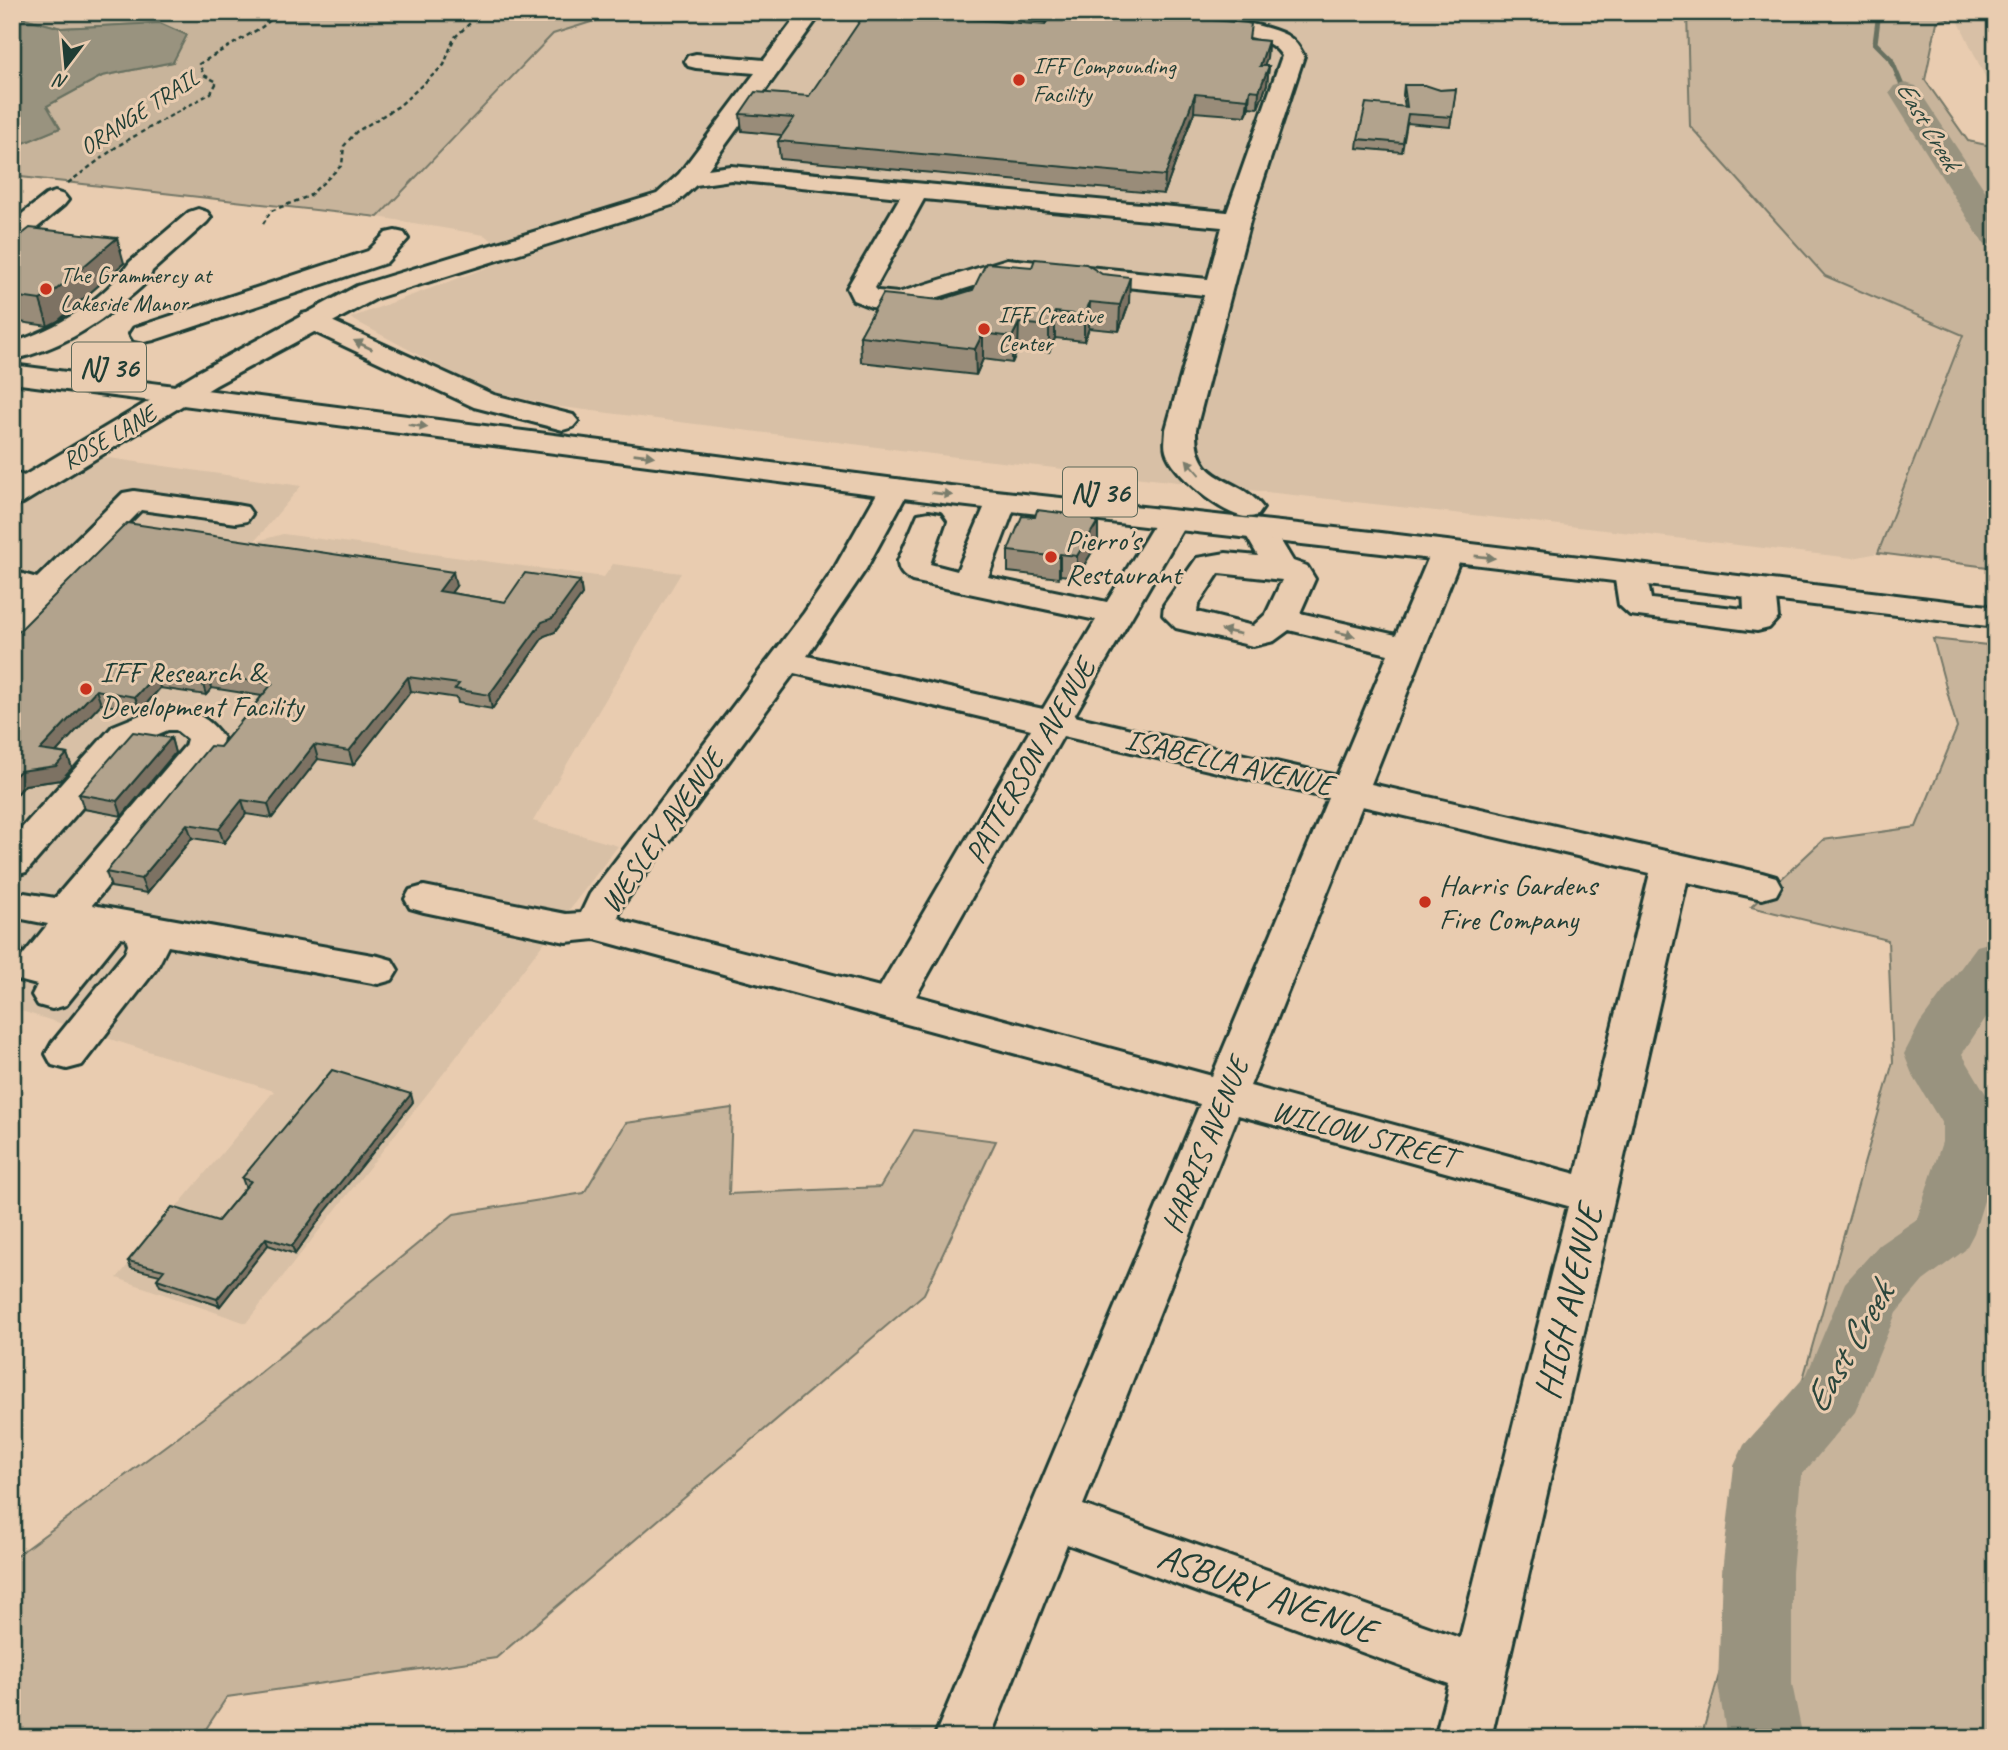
<svg xmlns="http://www.w3.org/2000/svg" width="2008" height="1750" font-family="Caveat,sans-serif">
	<style>
		.built { fill: #d8c0a6 }
		.green { fill: #c8b49b; stroke: #747868; stroke-width: 2 }
		.water { fill: #99937f; stroke: #687161; stroke-width: 2 }
		.lines { fill: none; stroke-linecap: round; stroke-linejoin: round }
		.stream { stroke: #687161; stroke-width: 5 }
		.river { fill: #99937f; fill-rule: evenodd }
		.minor-casing { stroke: #1f3d34; stroke-width: 6 }
		.highway-casing { stroke: #1f3d34; stroke-width: 6 }
		.path { stroke: #1f3d34; stroke-width: 2.5; stroke-dasharray: 4.5 3.5; stroke-linecap: butt }
		.minor { fill: #e9ccb0; fill-rule: evenodd }
		.highway { fill: #e9ccb0; fill-rule: evenodd }
		.wall { fill: #998c79; stroke: #1f3d34; stroke-width: 2 }
		.shaded-wall { fill: #7d7263; stroke: #1f3d34; stroke-width: 2 }
		.building { fill: #b2a38d; stroke: #1f3d34; stroke-width: 2 }
		.oneway { fill: #7a7d6c }
		.poi-dot { fill: #c8321e; stroke: #e9ccb0; stroke-width: 2.5 }
		.labels { text-anchor: middle; dominant-baseline: central; stroke-width: 6; stroke-linejoin: round; paint-order: stroke }
		.far-poi-label { font-size: 24px; fill: #1f3d34; stroke: #e9ccb0; text-anchor: start }
		.far-street-label { font-size: 24px; fill: #1f3d34; stroke: #e9ccb0 }
		.far-water-label { font-size: 26px; font-style: italic; fill: #2b463c; stroke: #e9ccb0 }
		.shield { fill: #e9ccb0; stroke: #5c6859; stroke-width: 2 }
		.shield-label { font-size: 28px; font-weight: bold; fill: #1f3d34 }
		.poi-label { font-size: 30px; fill: #1f3d34; stroke: #e9ccb0; text-anchor: start }
		.street-label { font-size: 30px; fill: #1f3d34; stroke: #e9ccb0 }
		.near-street-label { font-size: 37px; fill: #1f3d34; stroke: #e9ccb0 }
		.near-water-label { font-size: 38px; font-style: italic; fill: #2b463c; stroke: #e9ccb0 }
	</style>
	<rect width="100%" height="100%" fill="#e9ccb0"/>
	<filter id="ink" filterUnits="userSpaceOnUse"><feTurbulence type="fractalNoise" baseFrequency=".0143" numOctaves="2"/><feDisplacementMap in="SourceGraphic" scale="14" xChannelSelector="R" yChannelSelector="G"/><feConvolveMatrix kernelMatrix="1 2 1 2 8 2 1 2 1" color-interpolation-filters="sRGB"/></filter>
	<g filter="url(#ink)">
		<path class="built" d="M623,12H1687L1690,126L1825,276L1963,335L1878,553L1853,558L948,456L554,406L482,389L350,318L516,257L484,235L378,217L553,33Z
			M1996,13V86L1988,83L1958,20Z
			M102,457L301,486L254,542L283,534L604,577L613,564L681,573L533,821L618,846L447,1069L246,1323L117,1278L274,1091L12,1008V510Z"/>
		<path class="green" d="M12,12H623L553,34L378,217L12,176V161L18,145L60,128L46,106L102,76L173,62L160,23L61,28L12,15Z
			M1687,12H1973L1937,22L1925,80L1968,141L1996,147V568L1878,553L1963,335L1825,276L1690,126Z
			M1933,639L1996,646V1738H1701L1893,1062L1888,940L1751,907L1823,840L1916,827L1957,728Z
			M732,1108L729,1194L880,1187L914,1130L996,1141L924,1294L496,1658L227,1697L200,1738H12V1559L218,1407L454,1214L584,1193L626,1123Z"/>
		<path class="water" d="M12,15L61,28L160,23L187,35L173,62L102,76L47,106L60,128L19,145L12,161Z"/>
		<g class="lines">
			<path class="stream" d="M1879,12L1875,43L1891,59L1905,93"/>
			<path class="river" d="M1905,83L1916,86L1996,207V246L1983,243L1889,93L1894,86Z
				M1996,941V1002L1962,1054L1996,1111V1162L1974,1233L1965,1250L1923,1281L1896,1313L1855,1412L1801,1476L1792,1572V1684L1803,1738H1727L1718,1684L1722,1572L1734,1466L1744,1445L1807,1374L1845,1283L1879,1245L1917,1219L1942,1142V1124L1912,1074L1904,1054L1920,1023L1977,946Z"/>
			<g class="minor-casing">
				<path id="minor" d="M800,12H822L708,169L731,166L1227,212L1282,56C1268,32 1223,34 1199,33L1191,31L1188,26L1191,21C1214,16 1265,24 1286,35C1295,40 1299,47 1304,56L1250,221L1196,429C1194,487 1239,474 1263,508L1258,515C1255,516 1251,517 1248,517C1225,518 1171,473 1166,451C1164,444 1166,436 1166,429L1204,295L1009,275L900,309L871,307L853,300L847,288L900,197L731,180L696,185L675,204L377,298L216,385L23,503L12,505V483L196,373L357,286L657,194L679,174L755,73L696,68L688,66L685,61L688,56L696,54L764,60ZM924,199L1222,227L1208,279L1007,259L898,293L878,291L875,288Z
					M1014,12H1102L1112,14L1115,19L1112,24L1104,26L1025,19L1017,17Z
					M55,192L64,195L68,200L64,205L21,241L12,243V222L46,195Z
					M198,209L207,212L211,217L207,222L152,271C149,283 136,291 127,299C92,329 57,349 12,360V343C57,329 104,300 130,262L189,212Z
					M395,231L404,233L408,239L386,263L154,340L144,342L134,340L130,334L134,328L368,251L386,233Z
					M895,479L906,481L910,488L866,569L807,656L1043,709L1096,620L912,581C904,576 898,572 898,561L918,514L929,512L940,514L945,521L930,564L957,571L990,494L1001,492L1012,494L1017,501L988,577L1107,602L1161,513L1172,511L1183,513L1188,520L1074,716L1337,776L1388,654L1289,630L1274,641L1253,646L1176,628L1163,615L1164,605L1197,558L1226,553L1258,556L1243,530L1248,523L1259,520L1270,523L1293,561L1307,566L1315,579L1300,613L1396,635L1431,552L1436,545L1447,542L1458,545L1463,552L1371,784L1762,873L1776,877L1781,886L1776,895L1762,899L1687,882L1491,1738H1435L1449,1684L1067,1544L990,1738H934L1200,1104L595,939L566,942L424,912L410,908L405,899L410,890L424,886L566,914L581,913L590,894L804,613L834,569L884,481ZM1219,573L1282,580L1266,614L1253,626L1197,612L1198,605ZM794,673L1031,729L880,987L626,922L618,917L622,906ZM1063,736L1328,798L1212,1076L916,996ZM1362,806L1650,873L1576,1174L1250,1086ZM1238,1115L1568,1206L1460,1638L1083,1505Z
					M134,491L236,505L247,507L252,514L247,521L236,523L141,510L50,602C41,618 30,628 12,632V606L18,594L12,591V571L37,578L123,493Z
					M1630,563L1642,566L1646,573L1651,599L1744,609L1743,589L1747,582L1759,579L1771,582L1775,589L1778,618L1769,628L1757,631L1630,615L1619,605L1614,573L1618,566Z
					M179,709C200,714 211,720 223,738L221,748L92,905L378,956L392,960L398,970L392,980L378,984L168,946L157,968L82,1065L67,1069L52,1065L46,1054L52,1043L125,953L128,945L126,938L121,937L66,1005L52,1009L38,1005L32,995L37,985L18,980L12,969L48,924L12,917V891L55,898L185,746L187,739L176,730H168L139,742L26,872L12,876V839L113,726L145,713Z"/>
			</g>
			<g class="highway-casing">
				<path id="highway" d="M312,312L494,395L573,415L578,421L573,427L563,430L474,407L302,326L298,320L302,314Z
					M12,365L950,486L1381,533L1996,607V627L1381,553L950,504L12,383Z
					M12,472L36,480L40,487L36,494L25,496L12,493Z"/>
			</g>
			<path class="path" d="M68,183L119,145L211,93L217,82L204,75L199,64L262,27L280,12
				M263,224L271,211L309,196L342,165L344,146L356,132L399,106L444,65L454,38L482,12"/>
			<use href="#minor" class="minor"/>
			<use href="#highway" class="highway"/>
		</g>
		<path class="wall" d="M1045,25L1268,41L1267,58L1264,66H1269L1267,84L1258,108L1249,107L1246,116L1194,112L1164,194L780,159L778,141L782,135L742,131L740,114L809,96Z
			M1404,85L1440,90L1456,89L1450,127L1407,123L1402,152L1357,148L1358,139L1405,107L1403,95Z
			M12,242L124,263L58,321L48,326L12,321Z
			M1032,267L1129,303L1119,331L1089,328L1084,341L1055,338L1049,352L1018,349L1012,363L983,359L976,375L861,362L860,336L940,300L973,290Z
			M1035,517H1094V521H1098V542L1077,577L1060,575L1059,578L1008,572V551Z
			M580,581L582,595L555,632L544,636L492,709L458,703L457,698L411,691L353,765L318,759L272,818L246,814L224,843L192,838L147,893L111,887L106,872L220,747L262,696L212,688L206,695L160,688L140,711L101,704L56,752L67,754L72,768L61,780L25,785L12,800V638L456,586L451,593L505,602Z
			M171,738L175,753L122,816L84,809L79,794Z
			M413,1102L325,1212L295,1254L268,1245L220,1306L160,1286L157,1279L160,1275L131,1268L128,1261L218,1221L247,1186H245L242,1178Z"/>
		<path class="shaded-wall" d="M1268,41L1267,58L1259,83L1260,66Z
			M1269,66L1267,84L1258,108L1259,91Z
			M1250,90L1249,107L1246,116L1248,99Z
			M1195,94L1194,112L1164,194L1165,176Z
			M117,238L124,263L58,321L48,326L40,300Z
			M1130,277L1129,303L1119,331L1120,305Z
			M1090,302L1089,328L1084,341V315Z
			M1055,312V338L1049,352V326Z
			M1019,323L1018,349L1012,363V337Z
			M983,333V359L976,375L975,349Z
			M1094,517V529L1098,521V542L1077,577V556Z
			M1060,554V575L1059,578V557Z
			M453,572L456,586L442,605L439,591Z
			M580,581L582,595L555,632L544,636L492,709L489,695L542,622Z
			M156,674L160,688L140,711L135,697Z
			M208,674L212,688L206,695L202,681Z
			M408,677L411,691L353,765L349,751Z
			M96,690L101,704L45,764L40,750Z
			M171,738L175,753L122,816L117,801Z
			M314,745L318,759L272,818L268,804Z
			M67,754L72,768L61,780L25,785L12,800V779L20,771Z
			M242,800L246,814L224,843L219,829Z
			M187,824L192,838L147,893L141,879Z
			M20,943L23,951L12,964V953Z
			M411,1094L413,1102L325,1212L295,1254L292,1246L323,1204Z
			M266,1238L268,1245L220,1306L217,1299Z"/>
		<path class="building" d="M866,12H885L1045,25L1052,12H1117L1247,23L1251,24L1249,39L1268,41L1260,66H1269L1259,91L1250,90L1248,99L1195,94L1165,176L778,141L794,118L740,114L755,92L809,96Z
			M1404,85H1425L1440,90L1456,89L1452,117L1408,114L1403,143L1358,139L1366,103L1407,107Z
			M30,228L117,238L50,295L40,300L12,296V242Z
			M1035,259L1086,264L1102,274L1130,277L1120,305L1090,302L1084,315L1055,312L1049,326L1019,323L1012,337L983,333L975,349L860,336L883,294L940,300L973,290L986,263L1032,267Z
			M1037,510L1094,517L1093,521H1098L1077,556L1060,554L1059,557L1008,551L1022,516L1035,517Z
			M127,523L453,572L439,591L505,602L525,573L580,581L553,618L542,622L489,695L455,689L459,684L408,677L349,751L314,745L268,804L242,800L219,829L187,824L141,879L106,872L210,746L220,747L272,684L208,674L202,681L156,674L135,697L96,690L40,750L67,754L56,766L20,771L12,779V638Z
			M133,732L171,738L117,801L79,794Z
			M12,942L20,943L12,953Z
			M332,1070L411,1094L323,1204L292,1246L266,1238L217,1299L157,1279L164,1270L128,1261L172,1207L218,1221L251,1181L242,1178Z"/>
		<defs><path id="oneway-solid" d="M-6-.8H1V-3.2L6.5 0L1 3.2V.8H-6Z" transform="scale(1.75)"/></defs>
		<g class="oneway">
			<use href="#oneway-solid" transform="translate(363 345) rotate(-154)"/>
			<use href="#oneway-solid" transform="translate(418 426) rotate(7)"/>
			<use href="#oneway-solid" transform="translate(644 455) rotate(7)"/>
			<use href="#oneway-solid" transform="translate(1193 467) rotate(-131)"/>
			<use href="#oneway-solid" transform="translate(942 494) rotate(7)"/>
			<use href="#oneway-solid" transform="translate(1485 557) rotate(6)"/>
			<use href="#oneway-solid" transform="translate(1231 632) rotate(-168)"/>
			<use href="#oneway-solid" transform="translate(1345 634) rotate(14)"/>
		</g>
	</g>
	<g class="poi-dot">
		<circle cx="1019" cy="80" r="7"/>
		<circle cx="46" cy="289" r="7"/>
		<circle cx="984" cy="329" r="7"/>
		<circle cx="1051" cy="557" r="7"/>
		<circle cx="86" cy="689" r="7"/>
		<circle cx="1425" cy="902" r="7"/>
	</g>
	<g class="labels">
		<g class="far-poi-label">
			<text x="1033" y="66">IFF Compounding<tspan x="1033" dy="28">Facility</tspan></text>
			<text x="60" y="275">The Grammercy at<tspan x="60" dy="28">Lakeside Manor</tspan></text>
			<text x="998" y="315">IFF Creative<tspan x="998" dy="28">Center</tspan></text>
		</g>
		<g class="far-street-label">
			<text transform="translate(139 112) rotate(-33)">ORANGE TRAIL</text>
			<text transform="translate(109 437) rotate(-30)">ROSE LANE</text>
		</g>
		<g class="far-water-label">
			<text transform="translate(1928 125) rotate(59)">East Creek</text>
		</g>
		<g class="shield">
			<rect x="72" y="342.5" width="74" height="49" rx="5"/>
			<rect x="1063" y="467.5" width="74" height="49" rx="5"/>
		</g>
		<g class="shield-label">
			<text x="109" y="367">NJ 36</text>
			<text x="1100" y="492">NJ 36</text>
		</g>
		<g class="poi-label">
			<text x="1065" y="540">Pierro's<tspan x="1065" dy="34">Restaurant</tspan></text>
			<text x="100" y="672">IFF Research &amp;<tspan x="100" dy="34">Development Facility</tspan></text>
			<text x="1439" y="885">Harris Gardens<tspan x="1439" dy="34">Fire Company</tspan></text>
		</g>
		<g class="street-label">
			<text transform="translate(1030 761) rotate(-60)">PATTERSON AVENUE</text>
			<text transform="translate(1229 762) rotate(13)">ISABELLA AVENUE</text>
			<text transform="translate(662 831) rotate(-55)">WESLEY AVENUE</text>
			<text transform="translate(1364 1134) rotate(15)">WILLOW STREET</text>
			<text transform="translate(1205 1145) rotate(-68)">HARRIS AVENUE</text>
		</g>
		<g class="near-street-label">
			<text transform="translate(1568 1302) rotate(-77)">HIGH AVENUE</text>
			<text transform="translate(1267 1593) rotate(20)">ASBURY AVENUE</text>
		</g>
		<g class="near-water-label">
			<text transform="translate(1848 1348) rotate(-60)">East Creek</text>
		</g>
	</g>
	<rect width="2008" height="1750" fill="none" stroke="#e9ccb0" stroke-width="42"/>
	<rect x="21" y="21" width="1966" height="1708" fill="none" stroke="#1f3d34" stroke-width="2.5" filter="url(#ink)"/>
	<g transform="translate(66 66) rotate(196)" stroke="#e9ccb0" stroke-width="5" paint-order="stroke">
	<path d="M0-5L12 26L0 18L-12 26Z" fill="#1f3d34"/>
	<text y="-10" font-size="19" font-weight="bold" text-anchor="middle" fill="#1f3d34">N</text>
	</g>
</svg>
